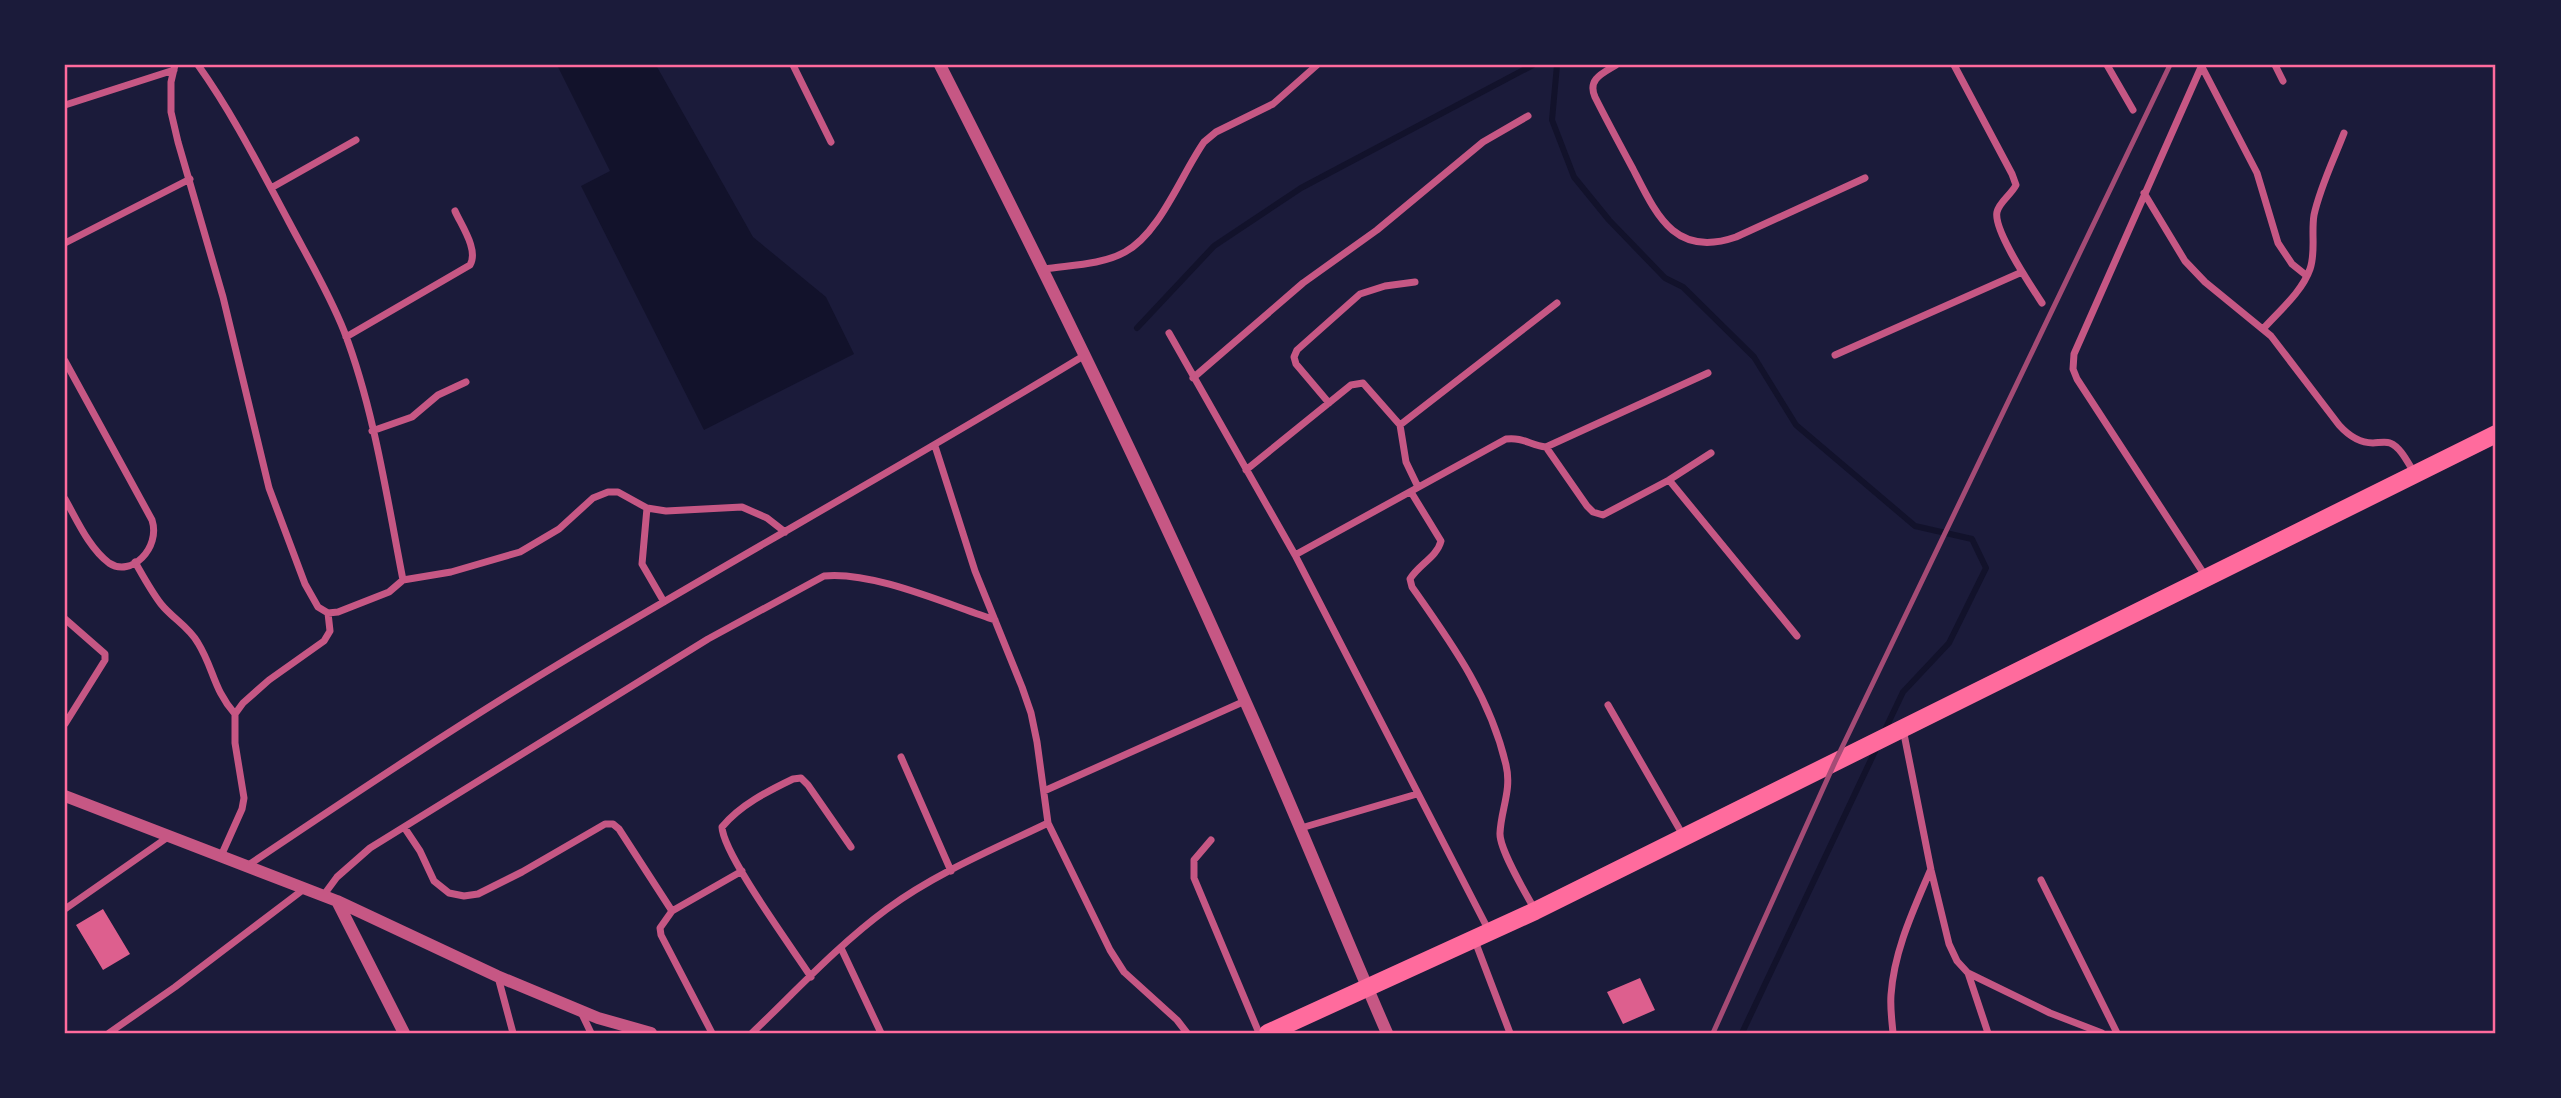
<svg xmlns="http://www.w3.org/2000/svg" width="2561" height="1098" font-family="Mulish,sans-serif">
	<style>
		.water { fill: #12122b }
		.lines { fill: none; stroke-linecap: round; stroke-linejoin: round }
		.stream { stroke: #12122b; stroke-width: 6 }
		.building { fill: #dd5f8e }
		.minor { stroke: #c65784; stroke-width: 7 }
		.tertiary { stroke: #c65784; stroke-width: 12 }
		.primary { stroke: #ff6b9d; stroke-width: 18 }
		.rail { stroke: #a44b75; stroke-width: 5 }
		.neatline { fill: none; stroke: #ff6b9d; stroke-width: 2.5 }
	</style>
	<rect width="100%" height="100%" fill="#1b1b3a"/>
	<path class="water" d="M557,65H656L753,237L826,297L854,354L704,430L581,186L610,171Z"/>
	<g class="lines">
		<path class="stream" d="M1557,65L1552,120L1574,177L1609,220L1665,278L1683,287L1754,357L1796,425L1915,526L1972,539L1986,568L1949,643L1903,692L1883,734
			M1137,328L1214,246L1301,188L1533,65
			M1742,1033L1877,747"/>
	</g>
	<path class="building" d="M103,909L130,954L103,970L76,925Z
		M1640,978L1655,1010L1623,1024L1607,992Z"/>
	<g class="lines">
		<path class="minor" d="M175,65L171,82V112L178,142L223,297L269,488L305,584L318,607L328,613L338,612L389,592L403,580C387,498 374,409 344,331C329,293 308,258 289,222C260,168 233,114 198,65
			M793,65L831,142
			M1616,65C1603,73 1587,79 1595,97C1607,121 1620,145 1633,169C1657,216 1675,258 1736,237L1865,178
			M1954,65L2012,174L2016,185C2011,195 1999,202 1997,212C1993,230 2031,286 2042,303
			M2107,65L2133,110
			M2202,65L2074,354L2073,369L2077,379L2206,577
			M2275,65L2283,81
			M2202,67L2257,173L2278,243L2292,264L2307,276
			M65,105L174,70
			M271,188L356,140
			M2144,193L2185,261L2205,282L2271,336L2339,425C2348,435 2359,443 2373,443C2378,443 2385,441 2390,443C2401,447 2409,465 2415,474
			M65,243L190,179
			M1044,269C1069,265 1102,265 1125,252C1160,233 1181,175 1204,142L1216,132L1273,104L1317,65
			M2263,329C2279,311 2302,292 2310,269C2316,252 2311,233 2314,215C2320,187 2334,159 2344,133
			M1169,333L1295,555L1506,439C1523,437 1530,445 1546,447L1708,373
			M346,337L470,265C479,250 461,225 455,211
			M1835,355L2022,272
			M65,361L152,520C161,548 131,578 109,563C89,548 77,520 65,499
			M1193,378L1303,283L1377,230L1483,142L1528,116
			M1329,403L1296,364L1294,357L1297,350L1360,294L1385,286L1415,282
			M1400,425L1557,303
			M372,431L412,417L438,395L466,382
			M935,446L975,571L1022,687L1031,713L1037,742L1048,823L1110,950L1124,972L1177,1020L1187,1033
			M1546,447L1587,506L1593,512L1603,515L1669,480L1711,453
			M1246,470L1351,385L1363,383L1400,425L1406,462L1418,487
			M1669,480L1797,636
			M1411,492L1441,541C1437,557 1418,565 1410,579L1412,587C1452,644 1490,696 1506,765C1512,790 1501,809 1500,833C1499,849 1526,894 1535,910
			M647,508L642,564L664,602
			M1295,555L1489,931
			M135,562C143,576 151,591 161,604C172,618 189,627 198,643C214,669 213,689 235,714
			M403,580L451,572L520,552L559,529L593,498L608,492H618L647,508L666,511L742,507L767,518L785,532
			M65,619L105,654V660L65,724
			M1608,705L1684,837
			M1903,729L1931,870L1949,944L1957,961L1968,973L2050,1013L2102,1033
			M901,757L951,871
			M1044,791L1245,701
			M404,827L420,851L434,881L449,893L464,896L478,894L522,872L605,824H613L619,829L672,911
			M1301,828L1417,794
			M1211,840L1194,860V878L1259,1033
			M221,856L242,809L244,798L235,743V714L243,703L269,680L324,641L330,631L328,613
			M247,866C354,794 462,722 572,656C743,554 916,458 1085,355
			M2041,880L2117,1033
			M323,896L337,877L370,848L708,639L824,576C873,571 946,604 995,620
			M65,909L168,837
			M1475,941L1510,1033
			M841,948L881,1033
			M1968,973L1988,1033
			M498,977L513,1033
			M811,977C793,949 723,854 722,827C740,805 768,791 793,779L801,778L808,785L851,847
			M581,1012L591,1033
			M109,1033L175,987L304,889
			M712,1033L661,935L660,928L672,911L742,871
			M752,1033C795,992 838,945 887,909C936,873 994,849 1048,823
			M1893,1033C1892,1021 1890,1008 1891,995C1894,951 1913,911 1930,871"/>
		<path class="tertiary" d="M940,65C1047,275 1151,487 1246,703C1295,812 1339,923 1387,1033
			M65,796L337,901L497,976L598,1018L651,1033
			M337,901L404,1033"/>
		<path class="primary" d="M1268,1033L1535,911L2496,434"/>
		<path class="rail" d="M1713,1033L1835,762L2170,65"/>
	</g>
	<rect width="2561" height="1098" fill="none" stroke="#1b1b3a" stroke-width="133"/>
	<rect x="66" y="66" width="2428" height="966" class="neatline"/>
</svg>
